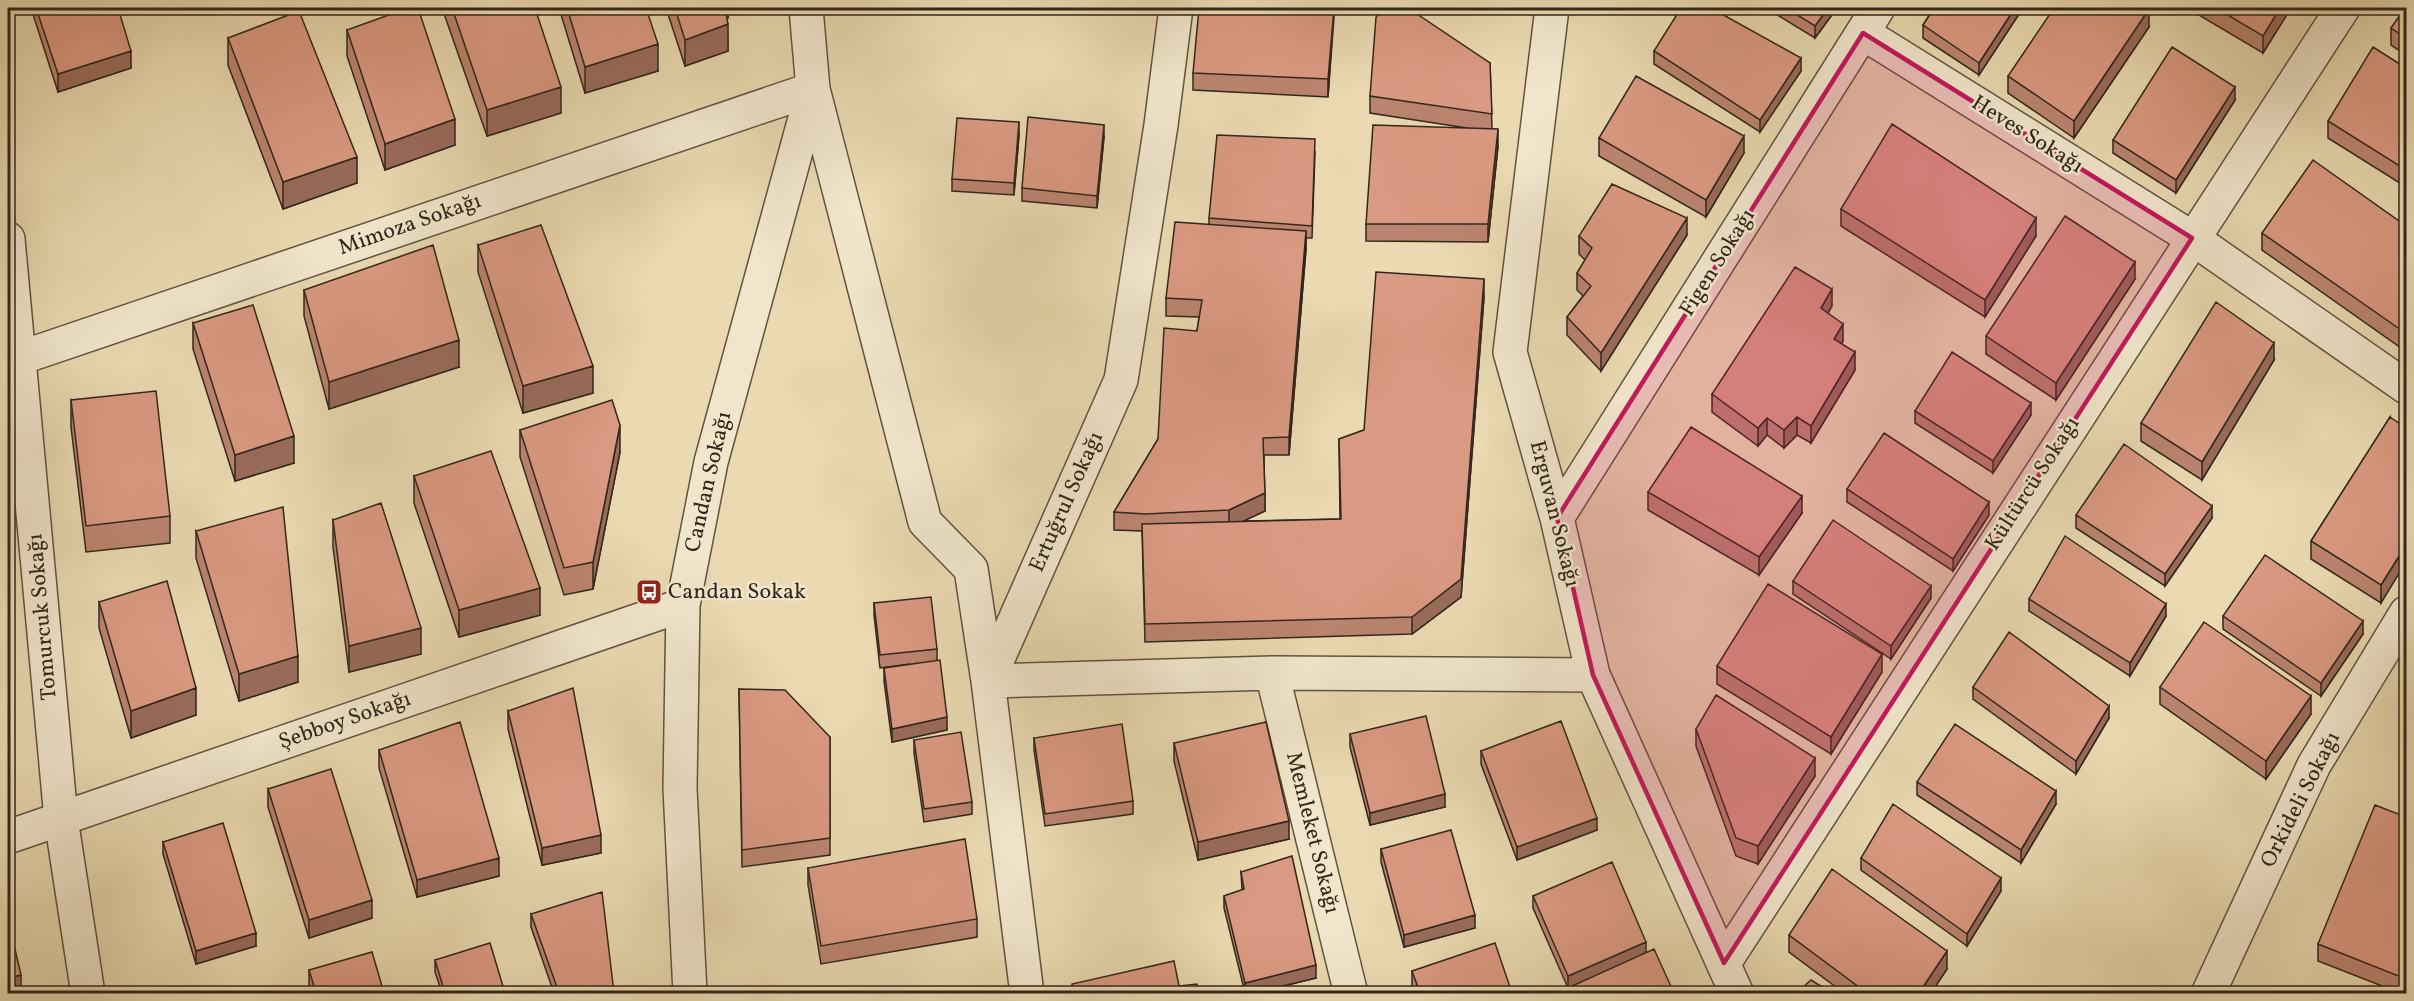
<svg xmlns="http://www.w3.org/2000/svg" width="2414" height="1001" font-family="Vollkorn,serif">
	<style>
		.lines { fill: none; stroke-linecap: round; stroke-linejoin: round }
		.minor-casing { stroke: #5f5440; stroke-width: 36 }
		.minor { stroke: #f1e6cc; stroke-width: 33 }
		.wall { fill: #bb8470; stroke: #31271b; stroke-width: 1.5 }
		.shaded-wall { fill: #996b5b; stroke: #31271b; stroke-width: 1.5 }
		.building { fill: #da9982; stroke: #31271b; stroke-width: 1.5 }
		.marked { fill: #c2185b; fill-opacity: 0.2; stroke: #c2185b; stroke-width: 4.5; stroke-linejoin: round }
		.labels { text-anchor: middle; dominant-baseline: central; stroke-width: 5; stroke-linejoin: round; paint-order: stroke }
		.street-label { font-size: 22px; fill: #31271b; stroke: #f1e6cc }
		.poi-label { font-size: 22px; fill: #31271b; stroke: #f1e6cc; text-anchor: start }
	</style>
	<rect width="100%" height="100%" fill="#ead9b1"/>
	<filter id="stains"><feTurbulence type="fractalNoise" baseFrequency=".00333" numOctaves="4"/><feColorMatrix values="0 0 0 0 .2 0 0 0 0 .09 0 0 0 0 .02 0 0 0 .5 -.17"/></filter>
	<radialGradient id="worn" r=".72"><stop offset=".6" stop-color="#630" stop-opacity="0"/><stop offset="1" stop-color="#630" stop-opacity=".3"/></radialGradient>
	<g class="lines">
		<g class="minor-casing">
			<path id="minor" d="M1552,8L1510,352L1557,518L1593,675L1737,994
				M1863,33L2192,238L2406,387
				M8,239L61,819L88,994
				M8,362L813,89L925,522L971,569L988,681L1272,673L1593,675
				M1557,518L1878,8
				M1272,673L1351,994
				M8,837L683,605
				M1724,963L2343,8
				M690,994L680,788L683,605L711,462L813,89L806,8
				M1027,994L988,681L1121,380L1161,125L1176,8
				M2208,994L2314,765L2406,613"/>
		</g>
		<use href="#minor" class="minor"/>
	</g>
	<path class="wall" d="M31,8H118L131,68L58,92Z
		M442,8H535L561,113L487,136Z
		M559,8H646L658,71L585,93Z
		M666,8H728V18L727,19L728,51L685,66Z
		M988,8H1034L989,10Z
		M1334,8L1328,97L1193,90V73Z
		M1766,8H1837L1815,38Z
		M1934,8H2023L1979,75L1923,38V25Z
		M2187,8H2291L2263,53Z
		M2406,8V55L2391,45V28Z
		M2149,27L2074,138L2008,93V76Z
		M347,30L455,145L385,170L347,56Z
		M228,38L357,183L283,209L228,65Z
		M1654,51L1801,71L1760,132L1654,64Z
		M1490,63L1492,129L1498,146L1488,242L1366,241V224L1467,128L1370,113V96Z
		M2406,68V187L2328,138V121Z
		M2235,100L2176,193L2113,153V140Z
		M1019,135L1014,195L952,191V179Z
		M1104,137L1097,208L1022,201V188Z
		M1599,138L1744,153L1706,217L1599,156Z
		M1315,152L1312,238H1306V249L1289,455H1264L1265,511L1242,521L1340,519L1339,439L1364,430L1484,297L1461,597L1412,634L1145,642L1142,531L1114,530V512L1158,439L1197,331L1199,317L1166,316V298L1209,224V218Z
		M1841,209L2036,236L1985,317L1841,226Z
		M2406,226L2404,350L2262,250V233Z
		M1687,235L1601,371L1567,335V317L1583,296L1577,290V273L1585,260L1579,254V236Z
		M478,245L593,393L523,413L478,272Z
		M2135,279L2056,400L1986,354V336Z
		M304,290L459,367L329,409L304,316Z
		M1832,306L1828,313L1843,341L1841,344L1855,370L1811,443L1797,435L1784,448L1767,435L1758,446L1712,412V394Z
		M193,323L294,463L235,481L193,349Z
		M2274,360L2202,480L2141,441V423Z
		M71,400L170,516V543L86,552L71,427Z
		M1915,411L2031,415L1993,473L1915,423Z
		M2390,417L2381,603L2311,559V541Z
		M520,430L620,452L593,589L564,595L520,457Z
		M414,476L540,615L459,637L414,503Z
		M1847,489L1989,515L1953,571L1847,502Z
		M1648,492L1802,513L1759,575L1648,510Z
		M2076,515L2212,518L2165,586L2076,528Z
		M333,520L421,654L349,672L333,547Z
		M196,531L298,682L239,701L196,558Z
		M1793,581L1931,598L1891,659L1793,594Z
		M2029,599L2166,616L2130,676L2029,611Z
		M99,602L196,715L131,738L99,628Z
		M874,603L937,649V661L947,730L892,742L884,681V668L910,664L880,668L874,615Z
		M2223,616L2363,634L2321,696L2223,629Z
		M1717,666L1882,672L1831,754L1717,684Z
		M1973,687L2109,718L2076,774L1973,699Z
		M2160,687L2311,714L2266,779L2160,704Z
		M739,689L830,737V855L742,867Z
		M508,711L601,853L542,865L508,729Z
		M1696,729L1815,776L1758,864L1736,856L1696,746Z
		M1350,734L1445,807L1370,825L1350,747Z
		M1034,738L1133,801V814L1045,826L1034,750Z
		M914,740L972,802V814L924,822L914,753Z
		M1174,743L1289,839L1198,860L1174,761Z
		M379,750L499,876L417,897L379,768Z
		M1481,751L1597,830L1517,860L1481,764Z
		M1917,782L2056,804L2021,863L1917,795Z
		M268,789L372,918L309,938L268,807Z
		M2406,817V993H2400L2318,961V944Z
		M163,842L256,946L196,964L163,854Z
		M1381,849L1475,928L1404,947L1381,862Z
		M1861,858L2001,891L1967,946L1861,870Z
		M808,868L977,919V937L821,964L808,885Z
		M1241,872L1316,978L1254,993H1245L1224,908V896L1242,890Z
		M1533,896L1646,952L1674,993H1561V991L1568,988L1533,908Z
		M531,914L614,993H554L531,927Z
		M1789,935L1947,969L1931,993H1844L1789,952Z
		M435,960L505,993H442L435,972Z
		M309,970L384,993H311L309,988Z
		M1412,971L1512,993H1414L1412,988Z"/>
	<path class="shaded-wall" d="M722,8H728V18L722,21Z
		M1334,8V17L1328,97V79Z
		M1828,8H1837L1815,38V26Z
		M2015,8H2023L1979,75V63Z
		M2280,8H2291L2263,53V36Z
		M2149,9V27L2074,138V121Z
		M728,24V51L685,66V40Z
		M658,44V71L585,93V67Z
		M131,51V68L58,92V74Z
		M1801,58V71L1760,132V120Z
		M561,87V113L487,136V110Z
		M2235,87V100L2176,193V180Z
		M455,119V145L385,170V144Z
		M1019,122V135L1014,195V183Z
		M1104,125V137L1097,208V196Z
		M1498,129V146L1488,242V224Z
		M1744,136V153L1706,217V200Z
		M357,157V183L283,209V182Z
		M1687,218V235L1601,371V353Z
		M2036,218V236L1985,317V300Z
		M1306,231V249L1289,455V437Z
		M2135,262V279L2056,400V383Z
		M1484,279V297L1461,597L1412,634V617Z
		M1832,289V306L1821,325V308Z
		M1843,324V341L1834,357V339Z
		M2406,329V347L2404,350V332Z
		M459,340V367L329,409V382Z
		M2274,343V360L2202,480V462Z
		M1855,352V370L1811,443V426Z
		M593,366V393L523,413V386Z
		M2031,403V415L1993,473V461Z
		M1797,417V435L1784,448V430Z
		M1767,418V435L1758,446V428Z
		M620,425V452L593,589V562Z
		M294,436V463L235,481V455Z
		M1265,493V511L1229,528V510Z
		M1802,496V513L1759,575V557Z
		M1989,502V515L1953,571V559Z
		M2212,506V518L2165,586V574Z
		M2406,545V562L2381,603V585Z
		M1931,586V598L1891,659V646Z
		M540,588V615L459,637V610Z
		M2166,604V616L2130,676V663Z
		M2363,621V634L2321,696V683Z
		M421,628V654L349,672V646Z
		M1882,654V672L1831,754V737Z
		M298,656V682L239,701V674Z
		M196,688V715L131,738V711Z
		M2311,696V714L2266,779V761Z
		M2109,706V718L2076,774V761Z
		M947,717V730L892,742V729Z
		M1815,758V776L1758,864V846Z
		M2056,791V804L2021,863V850Z
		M1445,794V807L1370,825V813Z
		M1597,818V830L1517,860V847Z
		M1289,821V839L1198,860V842Z
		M601,835V853L542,865V848Z
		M499,858V876L417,897V880Z
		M2001,878V891L1967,946V934Z
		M372,900V918L309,938V920Z
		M1475,915V928L1404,947V935Z
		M256,933V946L196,964V951Z
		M1646,942V954L1568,988V976Z
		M1947,951V969L1931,993H1919Z
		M1316,965V978L1254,993H1245V983Z
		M21,975V987L8,991V978Z"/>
	<path class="building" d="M36,8H118L131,51L58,74Z
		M408,8H418L455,119L385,144L347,30Z
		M452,8H535L561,87L487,110Z
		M567,8H646L658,44L585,67Z
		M675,8H725L728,24L685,40Z
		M1199,8H1334L1328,79L1193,73Z
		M1386,8H1408L1490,63L1492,114L1370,96L1376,17Z
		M1681,8H1711L1801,58L1760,120L1654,51Z
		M1786,8H1828L1815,26Z
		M1934,8H2015L1979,63L1923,25Z
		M2054,8H2146L2149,9L2074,121L2008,76Z
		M2216,8H2280L2263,36Z
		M2405,8H2406V38L2391,28Z
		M299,11L357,157L283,182L228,38Z
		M2172,47L2235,87L2176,180L2113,140Z
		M2373,47L2406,68V170L2328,121Z
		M1636,76L1744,136L1706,200L1599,138Z
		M1028,117L1104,125L1097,196L1022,188Z
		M957,118L1019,122L1014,183L952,179Z
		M1892,124L2036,218L1985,300L1841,209Z
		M1373,125L1498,129L1488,224H1366Z
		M1217,135L1315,139L1312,226L1209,218Z
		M2313,160L2406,226V329L2404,332L2262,233Z
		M1612,184L1687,218L1601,353L1567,317L1591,286L1577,273L1592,248L1579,236Z
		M2065,216L2135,262L2056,383L1986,336Z
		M1175,222L1306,231L1289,437L1263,438L1265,493L1229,510L1145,514L1114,512L1158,439L1164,328L1197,331L1202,300L1166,298Z
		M541,225L593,366L523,386L478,245Z
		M433,245L459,340L329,382L304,290Z
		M1795,267L1832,289L1821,308L1843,324L1834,339L1855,352L1811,426L1797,417L1784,430L1767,418L1758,428L1712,394Z
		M1376,272L1484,279L1461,579L1412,617L1145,624L1142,524L1341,519L1339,439L1364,430Z
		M2216,302L2274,343L2202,462L2141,423Z
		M253,305L294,436L235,455L193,323Z
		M1952,352L2031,403L1993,461L1915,411Z
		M156,391L170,516L86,526L71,400Z
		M612,400L620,425L593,562L564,568L520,430Z
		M2390,417L2406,428V545L2381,585L2311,541Z
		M1691,427L1802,496L1759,557L1648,492Z
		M1884,433L1989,502L1953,559L1847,489Z
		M2124,444L2212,506L2165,574L2076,515Z
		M491,451L540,588L459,610L414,476Z
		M381,503L421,628L349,646L333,520Z
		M283,507L298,656L239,674L196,531Z
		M1833,520L1931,586L1891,646L1793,581Z
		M2065,536L2166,604L2130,663L2029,599Z
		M2265,555L2363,621L2321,683L2223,616Z
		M167,581L196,688L131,711L99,602Z
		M1768,584L1882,654L1831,737L1717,666Z
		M931,597L937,649L880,655L874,603Z
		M2204,622L2311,696L2266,761L2160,687Z
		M2009,632L2109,706L2076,761L1973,687Z
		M940,660L947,717L892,729L884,668Z
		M573,688L601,835L542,848L508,711Z
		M739,689L785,690L830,737V838L742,850Z
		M1716,695L1815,758L1758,846L1736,838L1696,729Z
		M1426,716L1445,794L1370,813L1350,734Z
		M1561,721L1597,818L1517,847L1481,751Z
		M460,722L499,858L417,880L379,750Z
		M1266,722L1289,821L1198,842L1174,743Z
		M1122,724L1133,801L1045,814L1034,738Z
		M1955,724L2056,791L2021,850L1917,782Z
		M961,732L972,802L924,809L914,740Z
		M331,769L372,900L309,920L268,789Z
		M1893,804L2001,878L1967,934L1861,858Z
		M2375,805L2406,817V979L2318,944Z
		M223,823L256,933L196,951L163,842Z
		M1451,830L1475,915L1404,935L1381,849Z
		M965,839L977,919L821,946L808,868Z
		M1292,856L1316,965L1245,983L1224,896L1244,889L1241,872Z
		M1612,862L1646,942L1568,976L1533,896Z
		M1832,869L1947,951L1919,993H1867L1789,935Z
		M602,892L614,993H559L531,914Z
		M8,919L21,975L8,978Z
		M490,943L505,993H445L435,960Z
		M1495,943L1512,993H1420L1412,971Z
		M1654,949L1674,993H1562L1561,991Z
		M372,952L384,993H316L309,970Z
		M1174,961L1179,986L1197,984L1199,993H1073L1072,984Z
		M1811,980L1832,993H1797Z
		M1325,989L1326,993H1309Z"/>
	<path class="marked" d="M1863,33L2192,238L1724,963L1593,675L1557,518Z"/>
	<defs>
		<g id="bus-square" transform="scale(1.35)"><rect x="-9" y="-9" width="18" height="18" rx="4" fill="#8f2418" stroke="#f1e6cc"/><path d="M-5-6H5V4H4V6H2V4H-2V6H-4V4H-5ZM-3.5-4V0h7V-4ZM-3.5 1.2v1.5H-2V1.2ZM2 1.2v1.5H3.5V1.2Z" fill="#fff"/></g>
	</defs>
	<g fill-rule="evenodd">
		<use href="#bus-square" x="649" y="592"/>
	</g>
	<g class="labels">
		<g class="street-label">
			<text transform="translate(2027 135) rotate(32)">Heves Sokağı</text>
			<text transform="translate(410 225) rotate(-19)">Mimoza Sokağı</text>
			<text transform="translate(1718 263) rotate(-58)">Figen Sokağı</text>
			<text transform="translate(709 482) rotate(-77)">Candan Sokağı</text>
			<text transform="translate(2033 484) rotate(-57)">Kültürcü Sokağı</text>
			<text transform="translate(1067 502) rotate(-66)">Ertuğrul Sokağı</text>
			<text transform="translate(1554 514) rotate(76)">Erguvan Sokağı</text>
			<text transform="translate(43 617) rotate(-95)">Tomurcuk Sokağı</text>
			<text transform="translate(345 721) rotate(-19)">Şebboy Sokağı</text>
			<text transform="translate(2301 800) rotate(-63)">Orkideli Sokağı</text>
			<text transform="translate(1312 833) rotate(76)">Memleket Sokağı</text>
		</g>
		<g class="poi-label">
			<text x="668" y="592">Candan Sokak</text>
		</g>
	</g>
	<rect width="2414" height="1001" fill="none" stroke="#ead9b1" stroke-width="30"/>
	<rect x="9" y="9" width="2396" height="983" fill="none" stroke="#31271b" stroke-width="3"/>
	<rect x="15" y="15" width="2384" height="971" fill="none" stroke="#31271b" stroke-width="1.5"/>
	<rect width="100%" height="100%" filter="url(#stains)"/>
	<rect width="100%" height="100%" fill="url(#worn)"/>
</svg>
